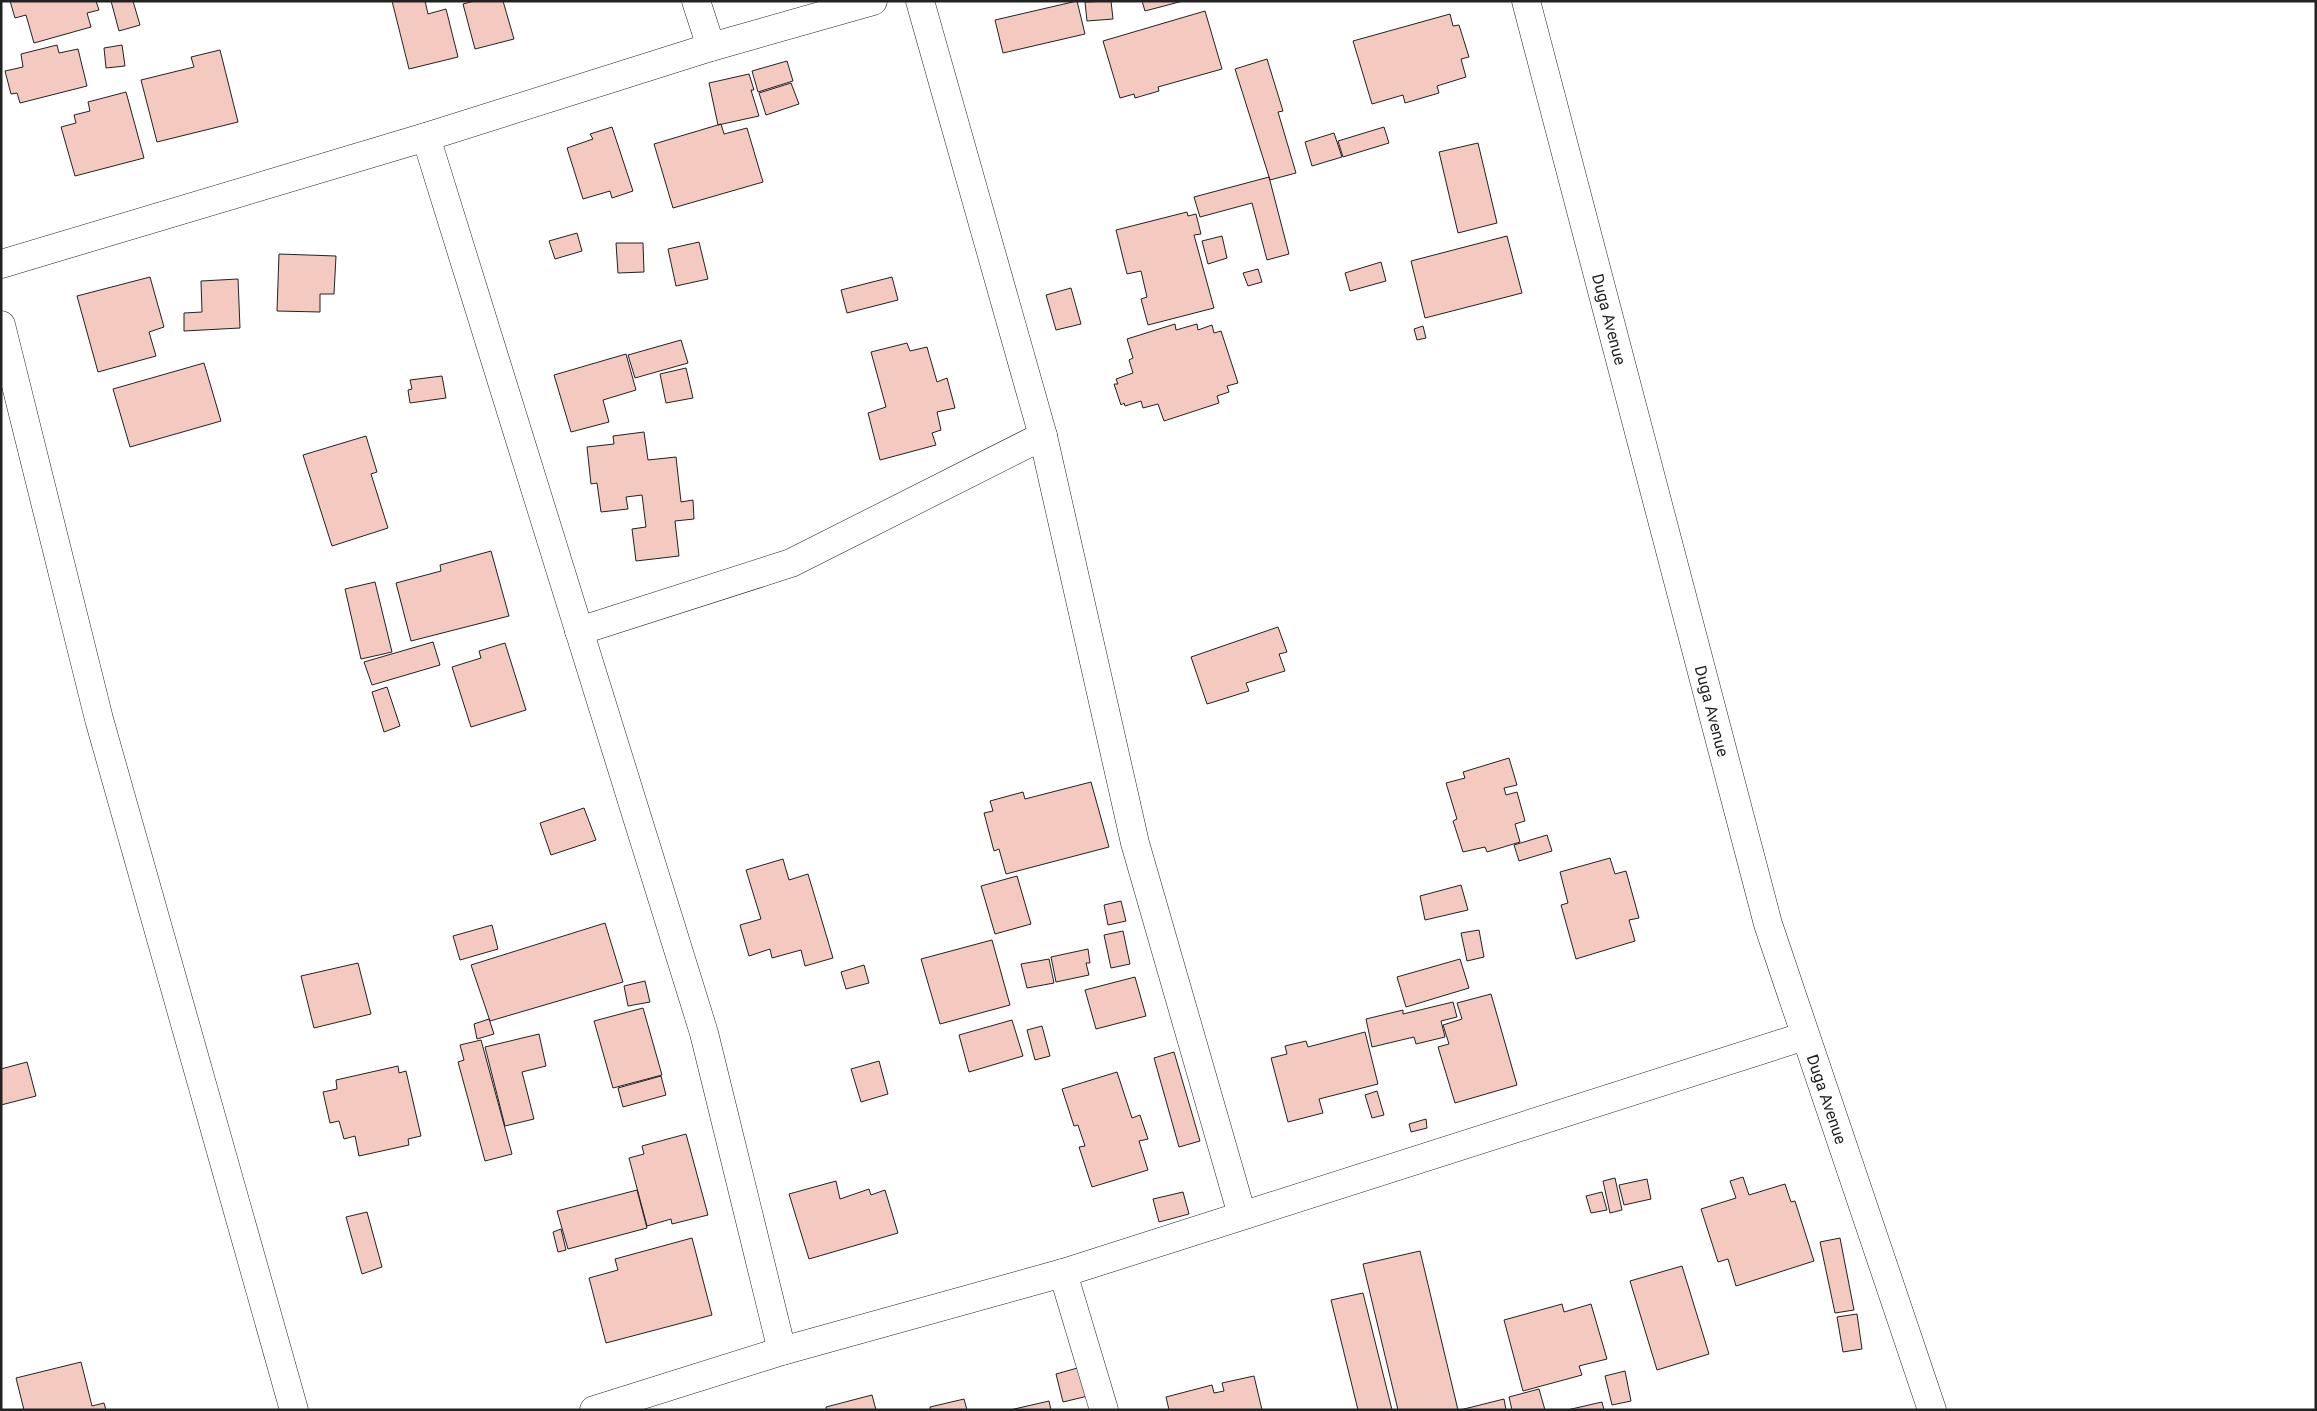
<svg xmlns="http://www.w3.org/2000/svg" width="2317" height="1411" font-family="Roboto,sans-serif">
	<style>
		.building { fill: #f3c9c0; stroke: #222 }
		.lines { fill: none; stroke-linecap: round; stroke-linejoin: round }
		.street-casing { stroke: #222; stroke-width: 29 }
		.street { stroke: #fff; stroke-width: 28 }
		.labels { text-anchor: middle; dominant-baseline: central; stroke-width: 4; stroke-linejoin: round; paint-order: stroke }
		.street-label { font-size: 16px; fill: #222; stroke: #fff }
	</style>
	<rect width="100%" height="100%" fill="#fff"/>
	<path class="building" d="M10,1H96L99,10L87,13L91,27L34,43L26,15L15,18Z
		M111,1H133L140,25L119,31Z
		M392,1H425L428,14L446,9L458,57L409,69Z
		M474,1H503L514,39L475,49L463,4Z
		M1077,1L1085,34L1003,53L995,20Z
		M1111,1L1113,19L1087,21L1085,2Z
		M1142,1H1183L1145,11Z
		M1205,11L1222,69L1158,87L1159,91L1135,98L1134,94L1120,98L1103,41Z
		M1450,14L1453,26L1459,25L1469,57L1461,59L1466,77L1437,86L1439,93L1405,103L1403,95L1372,104L1353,41Z
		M57,45L59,53L78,49L87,86L20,103L17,93L11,94L5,71L23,67L21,54Z
		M122,45L125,66L106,68L104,48Z
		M220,50L238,122L157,142L141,80L194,67L191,57Z
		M1267,59L1283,111L1278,112L1296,173L1270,180L1235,69Z
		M787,61L793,81L758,92L752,71Z
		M749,74L754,90H751L759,116L718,125L709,83Z
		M791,83L799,104L766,115L759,93Z
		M126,92L144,158L75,176L61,127L76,123L74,115L90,111L88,102Z
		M721,124L724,134L747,128L763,182L673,208L654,144Z
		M612,127L633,191L612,198L610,191L583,199L567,148L593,139L590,134Z
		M1384,127L1389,143L1343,157L1338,141Z
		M1334,133L1342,157L1312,166L1305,142Z
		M1478,143L1497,223L1458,233L1439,152Z
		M1269,177L1289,254L1267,260L1252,203L1200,217L1194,197Z
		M1187,212L1188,216L1196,214L1201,234L1194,235L1214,308L1148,325L1141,299L1147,297L1141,271L1127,274L1116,230Z
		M577,233L582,251L555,259L549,241Z
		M1222,236L1227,258L1208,264L1202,241Z
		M1507,236L1522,293L1425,318L1411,261Z
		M699,242L708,279L676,286L668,249Z
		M616,243H643L644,272L618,273Z
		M279,254L336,256L334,294H320V312L277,311Z
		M1381,262L1386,281L1350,291L1345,273Z
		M1258,269L1262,282L1248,286L1243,273Z
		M150,277L164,327L149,332L156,356L98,372L77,296Z
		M892,277L898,300L847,313L841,290Z
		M238,279L240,328L184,331V313L202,312L201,281Z
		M1071,288L1081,324L1056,330L1046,295Z
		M1175,324L1176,330L1197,324L1198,330L1212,325L1214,333L1221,331L1238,383L1227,386L1229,392L1217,396L1219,403L1164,421L1158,404L1143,408L1141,401L1125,406L1124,403L1121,405L1114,384H1118L1116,379L1133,373L1129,360L1133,358L1127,339Z
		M1423,326L1426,338L1417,340L1414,329Z
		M681,340L688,363L635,378L628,355Z
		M907,343L910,351L927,347L937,382L947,378L955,408L937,412L941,430L932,433L936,445L880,460L868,413L886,407L871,352Z
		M626,354L636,390L603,400L609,422L571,432L554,375Z
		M204,363L221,421L130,447L113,389Z
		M686,368L693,398L666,403L660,374Z
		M442,376L446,398L410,403L408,390L412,389L410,380Z
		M644,432L648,460L676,457L681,502L693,500L694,519L675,521L679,556L636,561L632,529L646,527L642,495L626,497L628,509L601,512L597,483L591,484L587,447L614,444L613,436Z
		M366,436L377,472L371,474L388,528L332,546L303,455Z
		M491,551L509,616L411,641L396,583L441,571L440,565Z
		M375,582L392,652L361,659L345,589Z
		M1278,627L1287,652L1279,654L1285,671L1246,683L1249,691L1207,704L1191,657Z
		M433,642L440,665L372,685L364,662Z
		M505,643L526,710L471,727L452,667L481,658L479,651Z
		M387,687L400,726L384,732L372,692Z
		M1509,758L1517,785L1504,788L1506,795L1517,792L1525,821L1515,824L1520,842L1487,852L1485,847L1463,852L1453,821L1457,819L1446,783L1465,778L1463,772Z
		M1091,782L1109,847L1006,874L999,849L994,851L984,813L993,811L990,801L1023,792L1025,799Z
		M584,808L596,840L551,855L540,823Z
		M1547,835L1552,851L1519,861L1514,845Z
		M1610,858L1615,874L1626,871L1639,918L1629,920L1635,941L1576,959L1561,905L1568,903L1560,872Z
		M783,859L789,880L808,874L833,958L805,966L801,950L772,958L770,949L749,956L740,925L761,919L746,870Z
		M1017,876L1031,924L995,934L981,886Z
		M1461,885L1468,910L1425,920L1420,896Z
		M1121,901L1126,921L1108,925L1104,905Z
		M605,923L623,982L490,1021L471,965Z
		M492,925L498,949L460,960L453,936Z
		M1479,930L1484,957L1467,961L1461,933Z
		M1123,931L1130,964L1111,968L1104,935Z
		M992,940L1010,1005L940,1024L921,959Z
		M1088,949L1090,963H1086L1089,975L1056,982L1051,957Z
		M1049,959L1054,983L1027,988L1021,964Z
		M1460,959L1469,988L1406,1007L1397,977Z
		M358,963L371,1014L314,1028L301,976Z
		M864,965L869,983L846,989L841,972Z
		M1135,977L1146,1016L1096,1029L1085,990Z
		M645,981L650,1002L628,1006L624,986Z
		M1491,994L1517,1085L1455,1103L1438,1047L1449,1044L1443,1025L1462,1019L1457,1003Z
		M1453,1002L1457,1017L1441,1021L1445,1037L1416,1044L1414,1037L1372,1047L1366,1019L1403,1010V1014Z
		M643,1008L662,1075L613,1088L594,1021Z
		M489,1019L494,1034L477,1039L474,1024Z
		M1012,1020L1023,1056L969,1072L959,1035Z
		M1042,1026L1050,1056L1035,1060L1027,1030Z
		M1365,1032L1378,1084L1319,1099L1323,1113L1288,1122L1271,1058L1287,1054L1285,1046L1306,1041L1308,1047Z
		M539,1034L546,1066L522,1072L534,1119L505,1126L485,1047Z
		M481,1040L512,1154L485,1161L458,1062L464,1060L460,1045Z
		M1174,1052L1200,1141L1179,1147L1154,1058Z
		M879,1061L888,1094L861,1102L851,1069Z
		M27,1062L36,1096L1,1105V1069Z
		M398,1066L399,1073L406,1071L421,1136L408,1139L409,1145L359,1156L355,1136L344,1139L339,1121L330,1123L323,1092L337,1089L336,1080Z
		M1117,1072L1132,1118L1140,1115L1148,1139L1139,1141L1148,1170L1092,1187L1079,1147L1085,1146L1078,1125L1074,1126L1062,1089Z
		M661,1076L666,1095L623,1107L618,1088Z
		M1377,1091L1384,1115L1372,1118L1365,1095Z
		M1426,1119L1427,1128L1411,1132L1409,1124Z
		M686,1134L708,1215L672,1224L671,1219L647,1226L629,1158L644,1154L642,1146Z
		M1743,1177L1749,1195L1785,1184L1791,1202L1795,1201L1814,1261L1736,1286L1728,1259L1718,1262L1701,1209L1736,1198L1730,1181Z
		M1615,1178L1622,1210L1610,1213L1603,1181Z
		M1647,1179L1651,1199L1624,1205L1619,1185Z
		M836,1181L840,1199L869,1189L871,1195L885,1190L898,1233L809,1259L789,1194Z
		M637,1190L647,1228L568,1249L557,1211Z
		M1183,1192L1189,1214L1159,1222L1153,1199Z
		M1602,1192L1607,1210L1591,1213L1586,1196Z
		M367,1212L382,1267L362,1274L346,1217Z
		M561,1229L566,1250L558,1252L553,1232Z
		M692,1238L712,1315L606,1343L589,1278L618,1270L615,1259Z
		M1840,1238L1854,1310L1835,1313L1820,1242Z
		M1420,1251L1458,1410H1398L1363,1264Z
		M1682,1266L1709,1354L1657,1370L1630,1281Z
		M1363,1293L1392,1410H1358L1331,1300Z
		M1562,1304L1564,1312L1591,1304L1607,1359L1579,1366L1582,1375L1523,1391L1504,1320Z
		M1857,1314L1862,1349L1843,1352L1837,1317Z
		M81,1362L92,1406L104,1403L106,1410H24L16,1378Z
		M1081,1367L1088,1396L1063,1402L1056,1374Z
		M1625,1371L1631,1401L1612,1405L1605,1376Z
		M1254,1376L1262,1410H1169L1166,1397L1212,1385L1214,1393L1224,1391L1222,1383Z
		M1539,1389L1545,1410H1512L1509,1397Z
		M872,1395L876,1410H826V1407Z
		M964,1399L967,1410H930V1407Z
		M1504,1399L1506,1410H1460Z
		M1049,1401L1051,1410H1010Z
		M1602,1402L1604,1410H1567Z"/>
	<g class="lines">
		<g class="street-casing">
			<g id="street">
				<path d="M696,1L711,47"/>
				<path d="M920,1L1043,436L1135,843L1242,1215"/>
				<path id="s1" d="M1526,1L1768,924L1932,1410"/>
				<path d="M426,137L704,1033L782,1351"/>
				<path d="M1,264L426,137L711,47L873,1"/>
				<path d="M1,325L99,719L294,1410"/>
				<path d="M579,631L791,563L1043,436"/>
				<path d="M1063,1273L1104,1410"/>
				<path d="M594,1410L782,1351L1063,1273L1805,1036"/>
			</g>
		</g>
		<use href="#street" class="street"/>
	</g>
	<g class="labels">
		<g class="street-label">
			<text stroke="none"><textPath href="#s1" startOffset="329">Duga Avenue</textPath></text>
			<text stroke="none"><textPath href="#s1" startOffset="734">Duga Avenue</textPath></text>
			<text stroke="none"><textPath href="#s1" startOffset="1139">Duga Avenue</textPath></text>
		</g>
	</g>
	<rect width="2317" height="1411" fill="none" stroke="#222222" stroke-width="5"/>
</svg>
